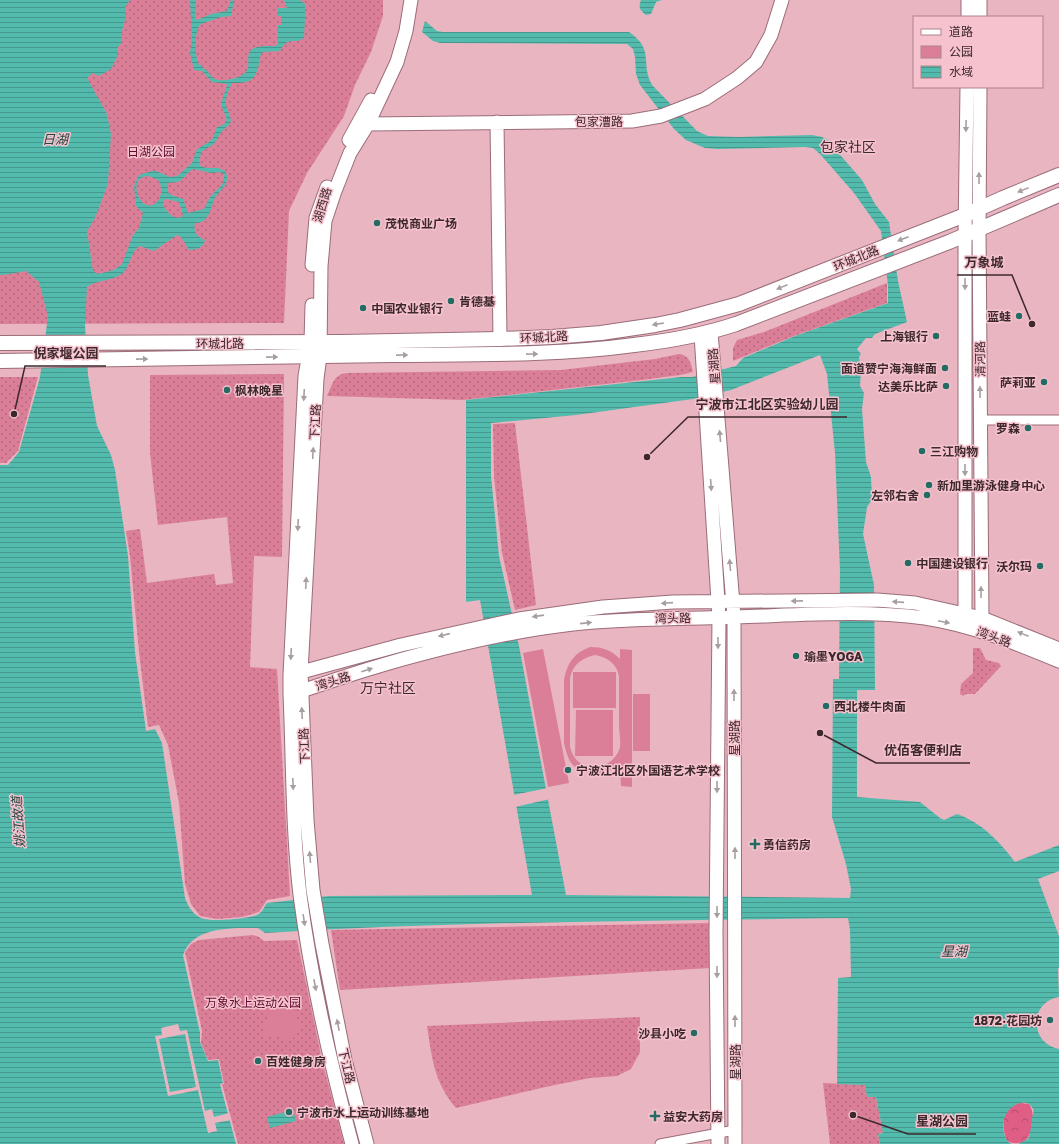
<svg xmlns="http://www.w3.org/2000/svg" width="1059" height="1144" font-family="'Golos Text','Noto Sans SC',sans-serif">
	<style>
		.green { fill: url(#green-dots) }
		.forest { fill: url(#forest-crowns) }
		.pitch { fill: #db7f98; fill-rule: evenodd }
		.water { fill: url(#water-rules); fill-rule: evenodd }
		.pier { fill: #e8b5c1; fill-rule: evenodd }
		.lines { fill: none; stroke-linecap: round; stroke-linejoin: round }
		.street-casing { stroke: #9b6d78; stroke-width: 11 }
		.secondary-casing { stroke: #9b6d78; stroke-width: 15 }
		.primary-casing { stroke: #9b6d78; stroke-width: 16 }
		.street { stroke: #fff; stroke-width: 9 }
		.secondary { stroke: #fff; stroke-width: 13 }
		.primary { stroke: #fff; stroke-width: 14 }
		.oneway { fill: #a79ea0 }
		.poi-dot { fill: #246c63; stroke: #f5c2cd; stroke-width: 1.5 }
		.labels { text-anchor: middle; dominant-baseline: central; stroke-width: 3; stroke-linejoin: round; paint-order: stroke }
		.street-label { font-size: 12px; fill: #3c282d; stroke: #f5c2cd }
		.park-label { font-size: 12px; fill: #5e0b2d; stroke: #f5c2cd }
		.poi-label { font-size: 12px; font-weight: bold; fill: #3c282d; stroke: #f5c2cd; text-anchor: start }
		.water-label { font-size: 13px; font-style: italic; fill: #254540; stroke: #f5c2cd }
		.quarter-label { font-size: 14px; fill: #3c282d; stroke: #f5c2cd }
		.leader { fill: none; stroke: #3c282d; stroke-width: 1.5 }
		.callout-dot { fill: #3c282d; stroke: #f5c2cd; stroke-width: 1.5 }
		.callout-label { font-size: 13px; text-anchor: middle; font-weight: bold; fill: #3c282d; stroke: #f5c2cd; stroke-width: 3; stroke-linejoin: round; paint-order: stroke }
	</style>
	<defs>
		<pattern id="green-dots" width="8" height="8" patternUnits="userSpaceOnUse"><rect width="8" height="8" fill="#db7f98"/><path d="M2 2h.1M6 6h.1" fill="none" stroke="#b3687c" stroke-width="1.8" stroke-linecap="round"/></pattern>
		<pattern id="forest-crowns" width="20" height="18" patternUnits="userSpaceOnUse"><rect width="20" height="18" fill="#df5e86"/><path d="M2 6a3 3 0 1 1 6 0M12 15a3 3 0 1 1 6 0" fill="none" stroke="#b64e6e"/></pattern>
		<pattern id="water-rules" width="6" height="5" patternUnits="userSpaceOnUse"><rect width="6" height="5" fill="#53bbad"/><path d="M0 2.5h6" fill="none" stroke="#46988d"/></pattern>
	</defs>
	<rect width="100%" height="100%" fill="#e8b5c1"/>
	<path class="green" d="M0,0H383V16L371,52L355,85L344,116L307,173L289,211L284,323L0,324Z
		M887,283V303L794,336L733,361V348L737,340L764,332Z
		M679,354C689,355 691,363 693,372L680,375L642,380L463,400L327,396C333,384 333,375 347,373L561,370L655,359Z
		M284,374L282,557L254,556L250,667L277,669L290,896L267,900L259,912L242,917L217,919L200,916L191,904L185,884L179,803L168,745L159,725L148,727L139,652L130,556L126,531L140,529L147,583L214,574L216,585L233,583L227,517L158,525L150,453V375Z
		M0,377H38L18,451L6,463H0Z
		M515,423L536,605L515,610L502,553L494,477L493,424Z
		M973,648H980L986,660L999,663L1001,666L975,694H966L963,696L960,694L961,684L973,673Z
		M710,923V968L340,990L331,930Z
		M253,935L259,937L264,941L297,940L322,1060L344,1144H238L222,1084H224L219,1059L208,1060L201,1043L202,1031L185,952L191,944L199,940Z
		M640,1017V1052L631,1069L617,1076L590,1078L550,1086L456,1108C434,1082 432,1058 427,1026Z
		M823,1083L865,1085L867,1096L876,1097L883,1133L878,1134L880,1144H830Z"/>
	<path class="forest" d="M1020,1103L1029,1104C1036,1113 1033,1134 1025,1141C1019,1144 1013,1144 1007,1141C1001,1126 1001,1108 1020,1103Z"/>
	<path class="pitch" d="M590,647C603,647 611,650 620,659V649L632,650V787L621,786L620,763C615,766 610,771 604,773C595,775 581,773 574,766C568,761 566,751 564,743V680C567,663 574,653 590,647ZM595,655C607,657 617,664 619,676C619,692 619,709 619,725C619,732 621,740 620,747C617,760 602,770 590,767C579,765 572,757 570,746V678C573,664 582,658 595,655Z
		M543,649L569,783L548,787L523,653Z
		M573,672H616V708H573Z
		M633,694H650V751H633Z
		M576,710H613V756H575Z
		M284,991L288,992L294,1004L300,1030L294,1038L286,1039C279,1034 273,1036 265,1037L263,1024L269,1017L266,1011H260L257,997L262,993Z"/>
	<path class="water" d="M0,0H130L125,7L126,17L122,31V42L118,47L117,57L111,69L99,76L93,73L87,78L107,114L111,134L108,184L95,218L87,231L93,271L98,274L114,270L122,264L133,235L139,228L143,213L136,206L134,186L139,175L152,171H156L170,177L177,176L192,163L197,149L209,142L213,138L217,127C220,126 224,125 226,122C228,116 222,111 222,106C221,98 226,92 227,84L212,82L202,71L194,70L190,53L192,40L190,0H196L195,18L197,20L211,14L227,11L231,0H234L231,16L221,17L201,24C194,29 195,55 198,63C201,66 204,68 207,71C209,73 211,76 213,78C220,83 243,79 247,70C250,64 246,54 251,50C257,45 268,46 275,46L278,44V25H281V16H278V8H287L284,0H300L305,4V19L304,38C294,45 288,35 280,51L263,52L261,54C258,65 259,78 246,82C242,83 237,83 232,83C228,91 224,100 227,109C229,114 232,118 230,124L222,131L214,144L201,152L199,165L206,168H218L225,171C232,184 220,189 215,198C211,206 210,219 201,222C199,223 197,223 195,223C193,231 197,237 205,240C203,248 196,250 189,250L181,237L177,235L154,251L140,246C129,252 131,269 120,275C110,281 97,280 87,287L85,325L88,375L97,426L111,455L115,470L128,556L135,652L146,731L155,729L162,743L185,898C188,906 192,913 199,917C209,923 247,919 257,915C262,913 264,907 267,903L329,896L532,895L480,600L466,602V400L681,377H692L736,366L743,358L795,336L888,303V285L881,231L854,193L820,154L813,148L805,147L718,149L705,148L686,140L674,129L640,85L636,74L635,57L633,49L627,44L440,43L433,41L422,32L425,21L437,31L443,32H629C656,50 639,65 653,86L697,131L708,136L738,137L812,135L822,137L830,141L841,156L862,180L875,204L889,222L898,281L907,322L875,334L872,338H866L857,349L861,354L859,357L861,369L860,386L864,393L862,409L866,462L871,477L872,497L871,501L867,507L863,534L874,585L875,690H857V797L920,802L940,818L944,820L957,814C982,823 999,841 1015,862L1059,845V871L1038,879L1059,936V967L1058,969L1059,997C1029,1002 1029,1043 1059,1049V1144H1018L1028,1139C1031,1132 1031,1126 1032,1118C1033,1115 1034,1112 1033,1109C1026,1094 998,1108 1004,1132C1005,1138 1007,1142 1012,1144H880L878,1134L883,1133L876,1097H867L865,1085L837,1084L838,978L851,977L850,930L848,918C654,921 459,921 265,933L258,928C232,928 193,926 183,955L200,1033V1042L208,1061L218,1060L223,1083L220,1084L236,1144H0V465H8L19,452L40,377L48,316L39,282L26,271L10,274L0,275ZM194,169L211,173L220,172L224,174C225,186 218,188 212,195C208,199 207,204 204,209L188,213L183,199L169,194L168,191V183C173,182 178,183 181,180C186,176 188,171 194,169ZM147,176C152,177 156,178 159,181C162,186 162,198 157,202C142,217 125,179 147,176ZM166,199L179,202L183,215L182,217C173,220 167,212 163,205L164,200ZM820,355L827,374L835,453L840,570L839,679H833L832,817L846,864L851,889L850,898L566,895L519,646L499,556L491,476V423L576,415L693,399L731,390Z
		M641,0H662L656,2L651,14L646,15C640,10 638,8 641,0Z
		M293,1110L296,1121L270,1128L267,1117Z"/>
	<path class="pier" d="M548,788L550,799L515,807L513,795Z
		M178,1024L180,1031L187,1030L205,1111L212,1109L214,1117L229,1113L231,1120L215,1123L217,1131L208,1133L198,1090L168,1096L155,1036L162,1035L161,1028ZM185,1034L196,1087L170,1092L159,1039Z"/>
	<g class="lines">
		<g class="street-casing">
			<path id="street" d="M980,420H1059
				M660,1144L735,1130"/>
		</g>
		<g class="secondary-casing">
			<path id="secondary" d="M968,17V0
				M980,17V0
				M362,121L368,124L632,121L661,116L705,99L737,78L756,62L771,35L782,0
				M497,122L500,339
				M349,140L371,100
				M312,265L316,218L327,187
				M312,305L311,342L305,376L290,675V694C293,761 292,828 300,895C311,979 330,1062 352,1144
				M711,332L734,617L735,1144
				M701,334L719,617L716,933L718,1144
				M964,621L965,614V235L967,87
				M979,626L982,618L979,229L980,87
				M294,674L401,645L519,619L603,607L673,602L877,600L915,603L982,618L1059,649
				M295,693C326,683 357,672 389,663C449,646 510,631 573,624C627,618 682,619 737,617C799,615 863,610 925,618C971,625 1016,643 1059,661
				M367,1144L345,1060L322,944L313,890L307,820L301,672L317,379L320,356L321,266L325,221L335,191L350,153L368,124L397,62L406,31L411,0"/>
		</g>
		<g class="primary-casing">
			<path id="primary" d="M0,343L342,342L500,339L552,337L601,333L655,325L680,320L739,304L965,215L1003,198L1059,175
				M0,361C130,359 260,357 390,355C471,354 553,356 634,345C669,341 703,335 736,324L949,242L1059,195"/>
		</g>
		<use href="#street" class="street"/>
		<use href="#secondary" class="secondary"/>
		<use href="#primary" class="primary"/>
	</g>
	<defs><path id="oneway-solid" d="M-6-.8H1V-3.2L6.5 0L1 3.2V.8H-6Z"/></defs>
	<g class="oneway">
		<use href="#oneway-solid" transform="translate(966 126) rotate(91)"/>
		<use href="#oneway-solid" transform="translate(979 178) rotate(-90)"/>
		<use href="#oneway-solid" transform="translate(1023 190) rotate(158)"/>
		<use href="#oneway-solid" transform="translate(903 239) rotate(159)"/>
		<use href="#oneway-solid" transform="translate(965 284) rotate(90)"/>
		<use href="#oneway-solid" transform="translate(782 287) rotate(158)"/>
		<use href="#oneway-solid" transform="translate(658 324) rotate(171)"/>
		<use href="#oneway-solid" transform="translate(532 354) rotate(-1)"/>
		<use href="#oneway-solid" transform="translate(402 355) rotate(-1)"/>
		<use href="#oneway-solid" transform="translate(272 357) rotate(-1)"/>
		<use href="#oneway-solid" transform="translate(142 359) rotate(-1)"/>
		<use href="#oneway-solid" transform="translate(980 392) rotate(-91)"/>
		<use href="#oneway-solid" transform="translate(304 395) rotate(93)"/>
		<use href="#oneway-solid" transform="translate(720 436) rotate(-95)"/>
		<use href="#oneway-solid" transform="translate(313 453) rotate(-87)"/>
		<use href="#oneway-solid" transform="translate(965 470) rotate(90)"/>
		<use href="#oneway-solid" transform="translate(711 485) rotate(86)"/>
		<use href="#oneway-solid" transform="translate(298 525) rotate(93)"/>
		<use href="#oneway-solid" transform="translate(730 565) rotate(-95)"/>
		<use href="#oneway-solid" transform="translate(306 583) rotate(-87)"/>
		<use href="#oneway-solid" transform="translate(981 592) rotate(-90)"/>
		<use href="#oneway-solid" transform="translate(797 601) rotate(179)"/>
		<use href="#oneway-solid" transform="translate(898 602) rotate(-176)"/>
		<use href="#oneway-solid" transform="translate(667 603) rotate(176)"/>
		<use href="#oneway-solid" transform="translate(538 616) rotate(172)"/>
		<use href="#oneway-solid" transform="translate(944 622) rotate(12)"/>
		<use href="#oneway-solid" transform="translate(586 623) rotate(-6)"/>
		<use href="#oneway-solid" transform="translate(1023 634) rotate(-158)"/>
		<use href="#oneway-solid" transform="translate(444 635) rotate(167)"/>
		<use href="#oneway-solid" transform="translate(718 643) rotate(90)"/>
		<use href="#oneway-solid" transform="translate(291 654) rotate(93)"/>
		<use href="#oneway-solid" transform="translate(367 670) rotate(-18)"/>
		<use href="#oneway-solid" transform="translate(734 695) rotate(-90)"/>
		<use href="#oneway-solid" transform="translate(302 713) rotate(-92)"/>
		<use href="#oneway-solid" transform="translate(293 784) rotate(88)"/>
		<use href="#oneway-solid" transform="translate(717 787) rotate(90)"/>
		<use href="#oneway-solid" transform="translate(735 853) rotate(-90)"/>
		<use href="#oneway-solid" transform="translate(310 857) rotate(-95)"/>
		<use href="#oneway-solid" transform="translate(717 912) rotate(90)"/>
		<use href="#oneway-solid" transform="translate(304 920) rotate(82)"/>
		<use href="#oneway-solid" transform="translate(717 972) rotate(90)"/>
		<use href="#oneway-solid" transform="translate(315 985) rotate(79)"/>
		<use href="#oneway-solid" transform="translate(735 1021) rotate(-90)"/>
		<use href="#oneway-solid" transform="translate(338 1025) rotate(-101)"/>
	</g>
	<g class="poi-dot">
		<circle cx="377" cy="223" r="4"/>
		<circle cx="451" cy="301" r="4"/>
		<circle cx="363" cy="308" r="4"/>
		<circle cx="1019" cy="316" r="4"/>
		<circle cx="936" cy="336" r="4"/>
		<circle cx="945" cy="368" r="4"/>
		<circle cx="1044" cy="382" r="4"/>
		<circle cx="946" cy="386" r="4"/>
		<circle cx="227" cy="390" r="4"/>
		<circle cx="1028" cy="428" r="4"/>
		<circle cx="922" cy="451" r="4"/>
		<circle cx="929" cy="485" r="4"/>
		<circle cx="927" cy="495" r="4"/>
		<circle cx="908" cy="563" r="4"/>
		<circle cx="1040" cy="566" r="4"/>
		<circle cx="796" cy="656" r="4"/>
		<circle cx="826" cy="706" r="4"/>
		<circle cx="568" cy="770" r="4"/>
		<path d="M753 838h4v4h4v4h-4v4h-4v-4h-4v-4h4z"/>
		<circle cx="1050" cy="1020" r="4"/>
		<circle cx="694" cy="1033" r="4"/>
		<circle cx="258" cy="1061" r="4"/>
		<circle cx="289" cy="1112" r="4"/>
		<path d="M653 1110h4v4h4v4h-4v4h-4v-4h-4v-4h4z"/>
	</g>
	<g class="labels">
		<g class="street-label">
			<text x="599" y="121">包家漕路</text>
			<text transform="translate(322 205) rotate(-73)">湖西路</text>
			<text transform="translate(856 258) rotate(-22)">环城北路</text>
			<text transform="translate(544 337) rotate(-3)">环城北路</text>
			<text x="220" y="343">环城北路</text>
			<text transform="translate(980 359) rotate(-91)">清河路</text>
			<text transform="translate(714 366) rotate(-95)">星湖路</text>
			<text transform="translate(315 422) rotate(-87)">下江路</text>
			<text transform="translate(673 618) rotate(-1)">湾头路</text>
			<text transform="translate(994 637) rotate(20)">湾头路</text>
			<text transform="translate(333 681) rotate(-18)">湾头路</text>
			<text transform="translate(734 738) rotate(-90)">星湖路</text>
			<text transform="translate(304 746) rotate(-92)">下江路</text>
			<text transform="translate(735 1062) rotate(-90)">星湖路</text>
			<text transform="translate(347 1066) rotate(77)">下江路</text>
		</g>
		<g class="park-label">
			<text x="151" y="151">日湖公园</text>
			<text x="253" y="1002">万象水上运动公园</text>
		</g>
		<g class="poi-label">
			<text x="385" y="223">茂悦商业广场</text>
			<text x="459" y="301">肯德基</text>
			<text x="371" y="308">中国农业银行</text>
			<text x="1011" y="316" text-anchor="end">蓝蛙</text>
			<text x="928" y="336" text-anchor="end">上海银行</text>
			<text x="937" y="368" text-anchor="end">面道赞宁海海鲜面</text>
			<text x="1036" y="382" text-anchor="end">萨莉亚</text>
			<text x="938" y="386" text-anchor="end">达美乐比萨</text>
			<text x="235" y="390">枫林晚星</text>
			<text x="1020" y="428" text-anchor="end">罗森</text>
			<text x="930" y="451">三江购物</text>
			<text x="937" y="485">新加里游泳健身中心</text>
			<text x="919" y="495" text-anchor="end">左邻右舍</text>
			<text x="916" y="563">中国建设银行</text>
			<text x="1032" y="566" text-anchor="end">沃尔玛</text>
			<text x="804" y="656">瑜墨YOGA</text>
			<text x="834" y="706">西北楼牛肉面</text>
			<text x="576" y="770">宁波江北区外国语艺术学校</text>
			<text x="763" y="844">勇信药房</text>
			<text x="1042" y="1020" text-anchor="end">1872·花园坊</text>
			<text x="686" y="1033" text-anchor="end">沙县小吃</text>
			<text x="266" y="1061">百姓健身房</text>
			<text x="297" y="1112">宁波市水上运动训练基地</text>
			<text x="663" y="1116">益安大药房</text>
		</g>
		<g class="water-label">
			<text x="55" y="139">日湖</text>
			<text transform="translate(18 822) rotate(-94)">姚江故道</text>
			<text x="954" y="951">星湖</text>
		</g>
		<g class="quarter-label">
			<text x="848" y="146">包家社区</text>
			<text x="388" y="687">万宁社区</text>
		</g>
	</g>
	<path class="leader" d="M1032 324L1012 275H957M14 414L25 366H106M647 457L688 417H847M820 733L876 763H970M853 1115L908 1134H976"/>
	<g class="callout-dot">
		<circle cx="1032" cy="324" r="4"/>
		<circle cx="14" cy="414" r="4"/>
		<circle cx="647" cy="457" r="4"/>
		<circle cx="820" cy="733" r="4"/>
		<circle cx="853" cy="1115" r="4"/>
	</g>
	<g class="callout-label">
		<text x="984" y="267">万象城</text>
		<text x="66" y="358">倪家堰公园</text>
		<text x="767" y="409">宁波市江北区实验幼儿园</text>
		<text x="923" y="755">优佰客便利店</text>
		<text x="942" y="1126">星湖公园</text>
	</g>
	<rect x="913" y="16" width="130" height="72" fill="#f5c2cd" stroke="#ab848d"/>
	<rect x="921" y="29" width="20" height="6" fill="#ffffff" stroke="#ab848d"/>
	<text x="949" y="36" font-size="12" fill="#3c282d">道路</text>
	<rect x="921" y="46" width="20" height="12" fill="#db7f98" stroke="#ab848d"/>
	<text x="949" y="56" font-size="12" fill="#3c282d">公园</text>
	<rect x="921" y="66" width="20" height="12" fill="url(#water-rules)" stroke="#ab848d"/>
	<text x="949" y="76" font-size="12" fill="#3c282d">水域</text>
</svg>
